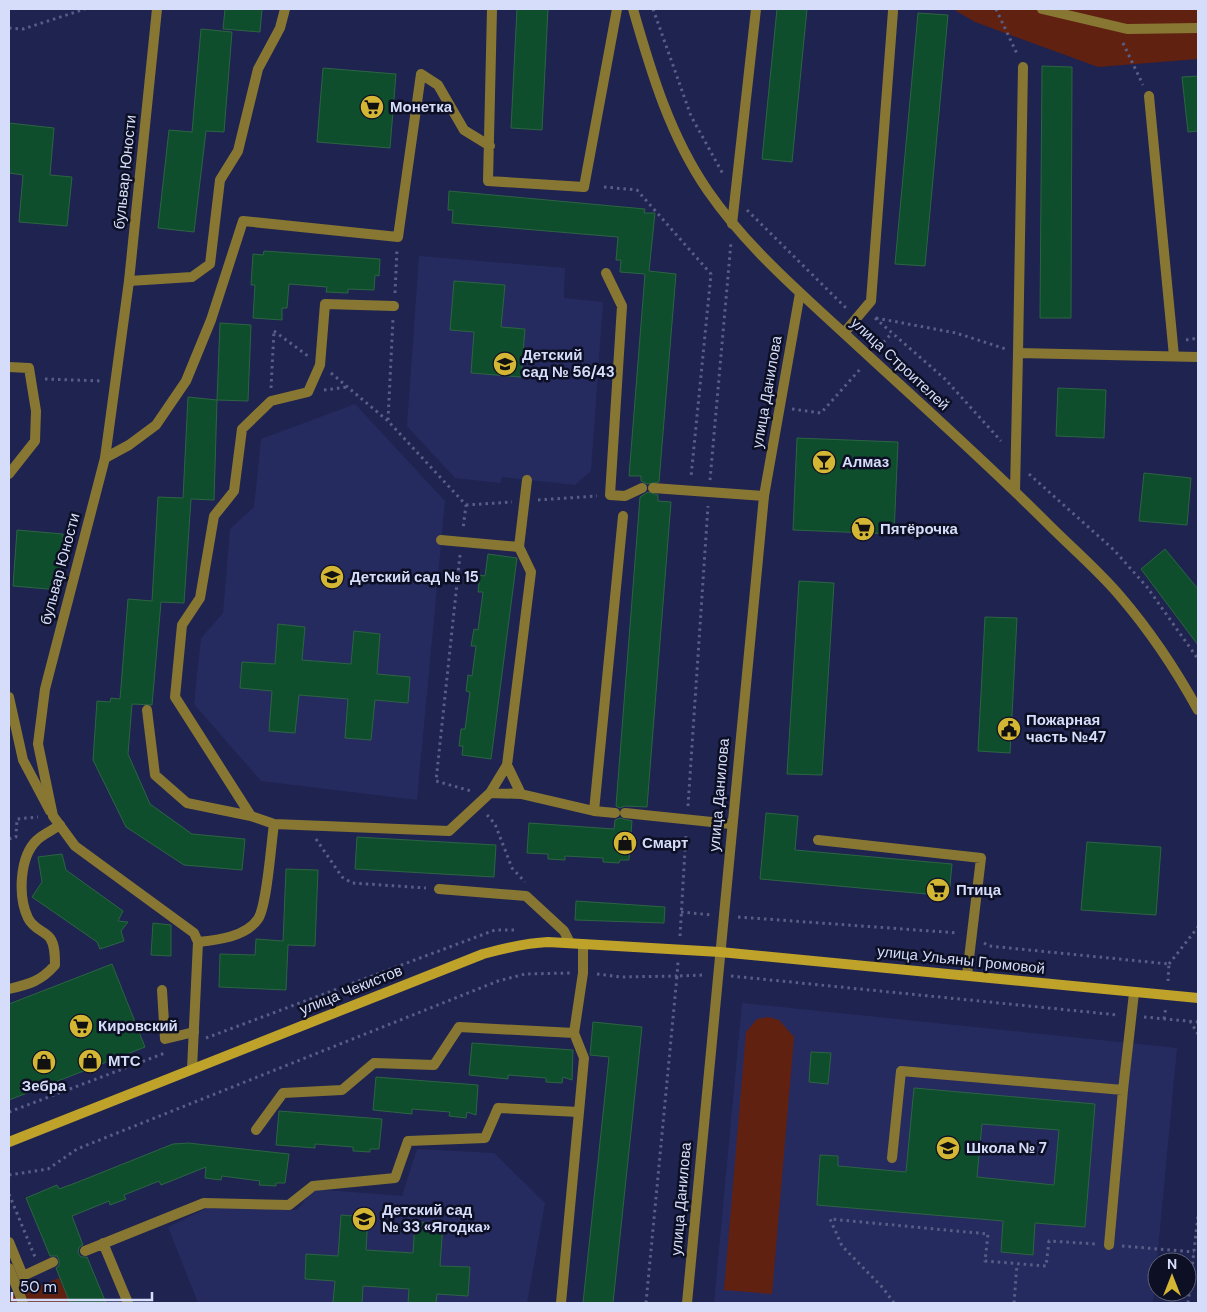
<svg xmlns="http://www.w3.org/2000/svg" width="1207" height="1312" font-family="'DM Sans',sans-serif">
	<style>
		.built { fill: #262b5f }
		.green { fill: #612111 }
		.building { fill: #0f4e2d; stroke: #2c6443; fill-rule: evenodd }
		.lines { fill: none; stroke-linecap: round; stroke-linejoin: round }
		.path { stroke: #595e86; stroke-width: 3; stroke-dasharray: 2.5 4; stroke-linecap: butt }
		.lane { stroke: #873; stroke-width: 10 }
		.street { stroke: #873; stroke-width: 10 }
		.secondary { stroke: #bea229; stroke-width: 10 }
		.labels { text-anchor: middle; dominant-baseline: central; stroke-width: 5; stroke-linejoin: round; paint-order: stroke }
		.poi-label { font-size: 15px; font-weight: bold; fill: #d6ddfa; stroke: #0d1024; text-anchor: start }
		.street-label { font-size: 15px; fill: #d6ddfa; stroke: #0d1024 }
	</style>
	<rect width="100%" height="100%" fill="#1f2350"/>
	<path class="built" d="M419,256L565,268L564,298L603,302L591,471L575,485L502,477L500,483L455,478L407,426Z
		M355,404L445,501L417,800L261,781L194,704L201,638L223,613L230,529L254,507L261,439Z
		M742,1003L1177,1048L1153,1303H714Z
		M417,1149L494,1153L545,1203L527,1303H198L168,1227L209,1207L297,1210L314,1189L402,1196Z"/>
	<path class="green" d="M953,9H1198V59L1098,67L975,22Z
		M768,1017L779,1020L794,1037L772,1294L724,1290L746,1032L757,1019Z
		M59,1278L70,1303H9V1294L10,1297Z"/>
	<path class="building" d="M225,9H262L260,32L223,29Z
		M517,9H548L542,130L511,128Z
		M777,9H807L792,162L762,159Z
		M918,13L948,15L925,266L895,264Z
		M201,29L232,32L224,132L206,131L194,232L158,228L169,130L192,132Z
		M1042,66L1072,67L1071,318H1040Z
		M323,68L396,74L390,148L317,142Z
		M1198,76V131L1188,132L1182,77Z
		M9,123L54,128L50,175L72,177L67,226L19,222L23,175L9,173Z
		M449,191L645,209L644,213H655L649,271L676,274L659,482L647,484L641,481V476H629L645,274L620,272L621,260H616L618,237L452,223L453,210H448Z
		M264,251L380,259L379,276L375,275L374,290L348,289V293L326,292L327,287L289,284L287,308H282V320L253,318L255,285H251L253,254L263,255Z
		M454,281L505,285L501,327L525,329L521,377L471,373L474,332L450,330Z
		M220,323L251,325L248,401L217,400Z
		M1058,388L1106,390L1104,438L1056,436Z
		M188,397L217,400L214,500L191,499L184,603L161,602L152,705L132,704L128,754L150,804L192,834L245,839L242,870L184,865L126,827L93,760L97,701L110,702L111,698L120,699L128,599L152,601L158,497L183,498Z
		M797,438L898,442L894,534L793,530Z
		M1144,473L1191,478L1187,525L1139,521Z
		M648,492L658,495V501L671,502L647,807L625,806L620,808L616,806L640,497Z
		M17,530L63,534L59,590L13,586Z
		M1165,549L1198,589V645L1141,569Z
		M488,554L517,558L491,759L462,755L463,746H459L461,729H465L470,692L466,691L468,675L472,676L476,646H471L474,629L478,630L483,592H478L480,575L485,576Z
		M799,581L834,583L822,775L787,774Z
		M985,617L1017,618L1010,753L978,751Z
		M278,624L305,627L302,660L351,664L354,631L380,634L377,674L410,677L408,703L375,700L371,740L345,738L348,699L299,695L295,733L269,731L272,691L240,688L242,662L275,664Z
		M766,813L798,816L795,850L952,864L949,896L760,879Z
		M620,818L632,821L629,860H620L619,863L603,862V858L565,856V860L548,859V854L527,853L529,823L614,829L615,820Z
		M357,837L496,845L494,877L355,869Z
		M1087,842L1161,847L1156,915L1081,910Z
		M62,854L66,870L123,911L118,921L128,922L121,931L124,941L100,949L97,942L32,897L42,882L38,857Z
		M286,869L318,870L315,946L288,945L286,990L219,987L220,954L255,955L256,939L283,941Z
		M576,901L665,907L664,923L575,920Z
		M153,923L171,925V956L151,955Z
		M112,964L145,1047L9,1100V1004Z
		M593,1022L642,1027L613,1303H583L609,1057L590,1055Z
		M472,1043L573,1050L572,1080L563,1077L562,1083L546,1082V1078L508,1075V1079L469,1075Z
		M811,1052L831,1053L828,1084L809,1082Z
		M376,1077L478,1085L476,1115L467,1112L466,1118L449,1116L450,1112L412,1109V1114L373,1110Z
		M914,1088L1095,1104L1085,1227L1035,1223L1033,1255L1001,1252L1003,1221L817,1205L820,1155L838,1156V1166L906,1172ZM982,1124L1059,1130L1054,1185L977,1177Z
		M279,1111L382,1119L379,1149H370V1152L353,1151V1147L315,1144V1148L276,1145Z
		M188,1143L289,1154L285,1183H276V1186L259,1185L260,1181L222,1176L221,1180L205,1178L206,1167L161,1185L159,1181L124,1195L126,1199L110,1205L109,1201L72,1216L83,1245L79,1247L78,1253L81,1257H87L106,1303H70L56,1268L59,1266V1260L57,1256H50L26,1198L57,1185L59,1189L78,1182L173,1144Z
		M341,1215L368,1217L366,1250L413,1253L415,1222L443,1224L440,1266L470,1267L468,1296L437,1294L436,1303H408L409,1289L363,1286L362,1303H333L335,1281L305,1279L306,1254L338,1256Z"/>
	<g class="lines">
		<path class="path" d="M653,9L691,116L723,174
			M996,9L1018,56
			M9,28L23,29L85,9
			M1123,43L1143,85
			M604,187L637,190L711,274L691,477
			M747,210L848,310
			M395,293L397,249
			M875,318L945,379L1001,441
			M876,318L956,333L1006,349
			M274,331L308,356
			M1186,340L1198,338
			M879,347L892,333
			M331,373L388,421L466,505L463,529
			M45,379L103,381
			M271,388L274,331
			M324,390L348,387
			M792,409L821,413L862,367
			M388,420L393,319
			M1029,474L1114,550L1147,587L1198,659
			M710,480L731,242
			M538,500L597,496
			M466,505L512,502
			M460,555L436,781L471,791
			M688,806L708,506
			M487,815L495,824L512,868L525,882
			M9,839L16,837L17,819L38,817
			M316,839L342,877L352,883L426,888
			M681,912L712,915
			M738,917L958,933
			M680,936L686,833
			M984,943L989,946L1169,964L1168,981
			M1169,964L1198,927
			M597,974L621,977L677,976L678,962
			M731,976L1118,1015
			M1144,1017L1198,1022
			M1164,1019L1166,1007
			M1190,1021L1198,1034
			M206,1038L495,930H515
			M9,1112L165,1053
			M9,1175L48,1169L77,1149L498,981L525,974L570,973
			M9,1194L35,1257
			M1122,1246L1194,1252
			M646,1303L677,976L705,975
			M894,1303L883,1288L842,1246L830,1219L988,1234L985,1261L1046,1266L1049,1241L1096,1244
			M1014,1303L1017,1264
			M1188,1303L1198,1216"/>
		<path class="lane" d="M492,9L488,181L584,187L617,9
			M1149,96L1174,356
			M732,224L756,9
			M606,273L622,306L610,495L625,496L642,488
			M129,281L192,277L210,264L220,180L238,151L258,69L280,28L285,9
			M844,333L871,301L893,11
			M1018,353L1023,67
			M9,367L29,368L36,411L35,441L9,474
			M105,458L129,445L156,425L186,381L211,320L243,221L398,237L421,74L438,85L464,130L490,146
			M653,488L764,496
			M441,540L519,547L531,572L507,765L490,793
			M519,547L527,480
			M9,697L23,760L50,811
			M147,710L155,775L187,803L251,816L274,824L449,831L490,793L521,794L594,811L615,813
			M507,765L521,794
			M594,811L623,516
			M625,813L731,824
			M251,816L175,697L182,625L200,598L214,516L234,491L242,429L271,401L308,392L320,365L325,304L394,306
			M818,840L981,858L967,975
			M439,889L526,896L564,931L570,943
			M198,942C217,940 246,937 258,919C267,906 271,844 274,824
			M9,989C30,984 41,981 55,965C55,956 55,945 50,938C44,930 34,930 28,918C18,897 19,857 37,840C43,834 53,830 60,825
			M162,990L165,1039L194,1032
			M256,1130L283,1093L342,1090L374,1063L434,1065L459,1027L574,1033L583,973V944
			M892,1158L901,1071L1123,1090L1134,993
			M9,1242L23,1276L53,1262
			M103,1243L128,1303
			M1109,1245L1123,1090
			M85,1251L204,1203L289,1205L313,1186L395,1178L408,1141L485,1138L498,1108L579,1112L584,1058L574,1033
			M561,1303L579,1112"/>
		<path class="street" d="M157,9L129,281L105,458L45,689L38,744L53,816L75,846L194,933L198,942L192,1069
			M633,9C651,72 670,136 708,191C746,246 798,291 847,336C915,399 984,460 1049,525C1072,548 1099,571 1120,596C1150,631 1176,670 1198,710
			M1042,9L1127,29L1198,28
			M1015,491L1018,353L1198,357
			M9,1268L23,1303
			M687,1303L764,496L800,293"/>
		<path class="secondary" d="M9,1142L483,954C505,948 525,943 548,942L720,952L1198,998"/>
	</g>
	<defs>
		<g id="supermarket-disc" transform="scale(1.25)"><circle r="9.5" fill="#d4b635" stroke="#0d1024"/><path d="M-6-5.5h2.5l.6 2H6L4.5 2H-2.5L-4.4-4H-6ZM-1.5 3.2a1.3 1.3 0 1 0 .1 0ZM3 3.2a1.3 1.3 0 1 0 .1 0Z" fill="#111"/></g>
		<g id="school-disc" transform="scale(1.25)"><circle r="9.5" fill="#d4b635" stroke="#0d1024"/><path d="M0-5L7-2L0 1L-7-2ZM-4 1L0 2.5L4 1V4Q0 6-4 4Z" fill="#111"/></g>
		<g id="bar-disc" transform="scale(1.25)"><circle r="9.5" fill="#d4b635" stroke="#0d1024"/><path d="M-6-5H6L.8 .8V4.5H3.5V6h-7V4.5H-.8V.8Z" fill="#111"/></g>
		<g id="civic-disc" transform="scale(1.25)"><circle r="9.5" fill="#d4b635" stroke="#0d1024"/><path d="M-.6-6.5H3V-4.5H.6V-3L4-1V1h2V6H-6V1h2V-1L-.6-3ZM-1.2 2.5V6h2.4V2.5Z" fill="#111"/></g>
		<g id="shop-disc" transform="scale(1.25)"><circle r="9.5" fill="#d4b635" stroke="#0d1024"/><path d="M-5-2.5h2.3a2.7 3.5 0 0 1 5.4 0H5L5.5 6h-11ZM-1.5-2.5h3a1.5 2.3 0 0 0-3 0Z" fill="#111"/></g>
	</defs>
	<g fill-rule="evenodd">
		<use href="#supermarket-disc" x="372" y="107"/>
		<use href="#school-disc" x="505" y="364"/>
		<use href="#bar-disc" x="824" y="462"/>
		<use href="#supermarket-disc" x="863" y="529"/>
		<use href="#school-disc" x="332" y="577"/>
		<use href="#civic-disc" x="1009" y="729"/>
		<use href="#shop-disc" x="625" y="843"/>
		<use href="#supermarket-disc" x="938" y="890"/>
		<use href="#supermarket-disc" x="81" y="1026"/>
		<use href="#shop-disc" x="90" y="1061"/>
		<use href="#shop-disc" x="44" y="1062"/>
		<use href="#school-disc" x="948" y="1148"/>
		<use href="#school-disc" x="364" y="1219"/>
	</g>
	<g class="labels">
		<g class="poi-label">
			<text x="390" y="107">Монетка</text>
			<text x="522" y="355">Детский<tspan x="522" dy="17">сад № 56/43</tspan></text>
			<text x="842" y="462">Алмаз</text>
			<text x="880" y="529">Пятёрочка</text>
			<text x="350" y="577">Детский сад № 15</text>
			<text x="1026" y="720">Пожарная<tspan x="1026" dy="17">часть №47</tspan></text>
			<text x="642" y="843">Смарт</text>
			<text x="956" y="890">Птица</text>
			<text x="98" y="1026">Кировский</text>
			<text x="108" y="1061">МТС</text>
			<text x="44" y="1086" text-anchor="middle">Зебра</text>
			<text x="966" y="1148">Школа № 7</text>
			<text x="382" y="1210">Детский сад<tspan x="382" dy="17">№ 33 «Ягодка»</tspan></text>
		</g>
		<g class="street-label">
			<text transform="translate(125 172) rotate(-84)">бульвар Юности</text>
			<text transform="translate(900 364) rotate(43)">улица Строителей</text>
			<text transform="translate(767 392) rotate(-80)">улица Данилова</text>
			<text transform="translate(60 569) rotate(-75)">бульвар Юности</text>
			<text transform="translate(719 795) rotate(-85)">улица Данилова</text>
			<text transform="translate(961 960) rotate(6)">улица Ульяны Громовой</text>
			<text transform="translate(351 990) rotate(-22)">улица Чекистов</text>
			<text transform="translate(681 1199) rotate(-85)">улица Данилова</text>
		</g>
	</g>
	<rect width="1207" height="1312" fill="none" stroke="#d6ddfa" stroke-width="20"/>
	<g transform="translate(1172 1277)"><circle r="24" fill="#0d1024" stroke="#5d627a"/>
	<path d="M0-4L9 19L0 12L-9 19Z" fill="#d4b635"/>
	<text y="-8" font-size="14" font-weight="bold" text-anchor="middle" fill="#d6ddfa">N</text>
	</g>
	<path d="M12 1292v8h140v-8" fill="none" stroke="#d6ddfa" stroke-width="2.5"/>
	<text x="20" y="1292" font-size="15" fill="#d6ddfa" stroke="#0d1024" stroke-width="4" paint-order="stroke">50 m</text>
</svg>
